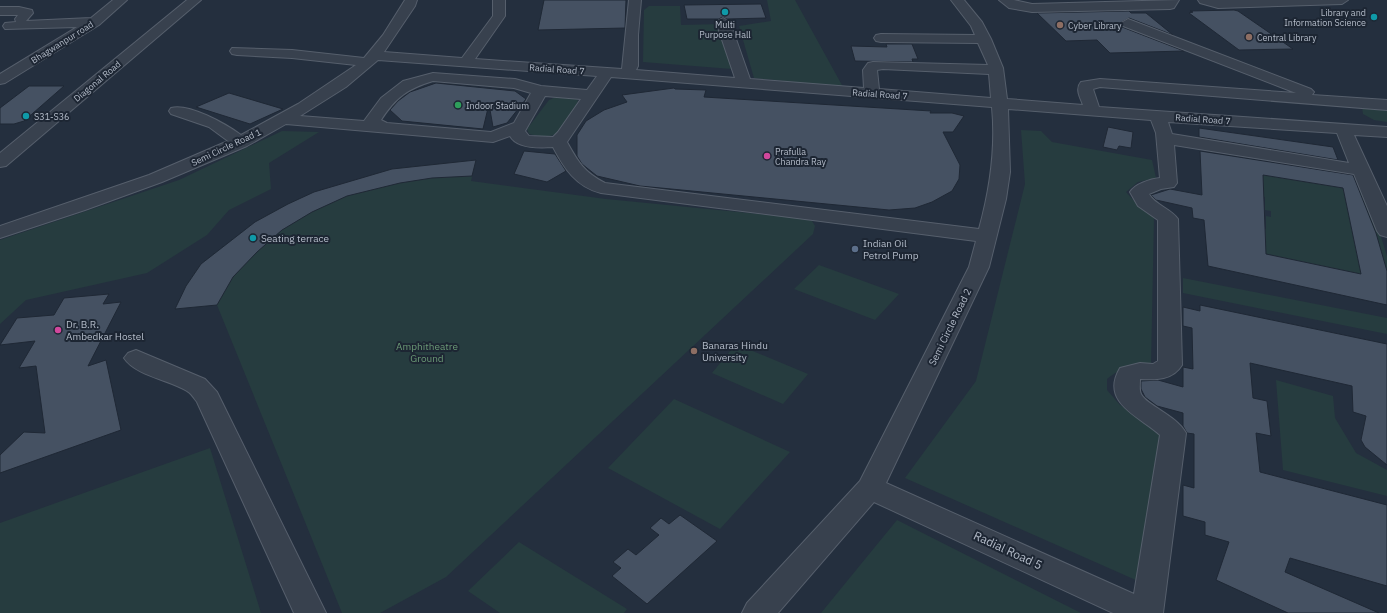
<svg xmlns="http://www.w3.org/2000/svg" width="1387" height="613" font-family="'IBM Plex Sans',sans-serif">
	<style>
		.green { fill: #263c3f }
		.building { fill: #455162; stroke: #1f2835; fill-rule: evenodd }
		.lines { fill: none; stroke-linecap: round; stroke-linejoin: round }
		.minor-casing { stroke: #565f6c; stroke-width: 2 }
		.minor { fill: #38414e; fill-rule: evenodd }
		.culture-dot { fill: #0f9aa8; stroke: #1d2633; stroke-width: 1.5 }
		.education-dot { fill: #8d6e63; stroke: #1d2633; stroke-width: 1.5 }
		.leisure-dot { fill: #2e9e5b; stroke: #1d2633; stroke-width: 1.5 }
		.hotel-dot { fill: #d1479c; stroke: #1d2633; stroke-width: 1.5 }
		.service-dot { fill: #5c6f8a; stroke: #1d2633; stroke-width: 1.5 }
		.labels { text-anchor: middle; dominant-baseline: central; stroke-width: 4; stroke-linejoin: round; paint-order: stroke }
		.far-poi-label { font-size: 9px; fill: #b4bcc9; stroke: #1d2633; text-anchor: start }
		.far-street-label { font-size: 9px; fill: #b4bcc9; stroke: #1d2633 }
		.poi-label { font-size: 10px; fill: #b4bcc9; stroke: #1d2633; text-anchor: start }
		.street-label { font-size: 10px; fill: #b4bcc9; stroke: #1d2633 }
		.park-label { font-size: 10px; fill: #6b9a76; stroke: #1d2633 }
		.near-street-label { font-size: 12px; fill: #b4bcc9; stroke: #1d2633 }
	</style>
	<rect width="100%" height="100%" fill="#242f3e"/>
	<path class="green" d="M767,0H795L843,87L754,78L739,26L771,21Z
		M649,6H680L681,25L722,24L732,69L643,62L644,10Z
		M556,97L576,98L578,101C565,126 562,143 529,134L527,129L549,100Z
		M1362,107L1387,108V122L1374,120L1363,114Z
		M1021,130L1041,131L1052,142L1152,160L1156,178L1138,182L1126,192L1137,204L1154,217L1151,366C1132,366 1123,366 1107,379V390L1120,405L1140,416L1160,432L1138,581L905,478L976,381L1025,184Z
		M282,131L319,132L269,163L271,189L229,210L207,235L147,273L26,300L0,324V240L179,180Z
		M476,160L471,181L606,199L801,218L812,221L815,226L813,234L446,577L380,613H342L217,305L175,309L186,286L201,264L255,222L288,204L319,191L392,169Z
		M1243,171L1367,192L1387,256V280L1253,251L1251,226L1266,229V216L1271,217V211L1265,210V197L1247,194Z
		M819,265L899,294L875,320L794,289Z
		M1183,278L1387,318V334L1183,293Z
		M736,344L808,374L783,404L712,373Z
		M1276,380L1333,396L1335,418L1356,453L1387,470V496L1283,470Z
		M674,399L790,452L720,529L608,468Z
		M210,448L261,613H0V523Z
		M897,520L1081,613H821Z
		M519,542L627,609L624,613H500L468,591Z"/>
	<path class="building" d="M544,0H626L625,28L538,30Z
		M761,4L766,18L727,19L722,17L719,19H687L684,5Z
		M1234,10L1238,11L1293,49L1239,50L1189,13L1193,12L1190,11Z
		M1129,11L1131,13H1146L1173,35L1129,18L1120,23L1122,27L1184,51L1110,53L1097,40L1066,41L1037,13Z
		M886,44H912L918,59H912L913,62L855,61L851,46L887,47Z
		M436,83L515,91L526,99L507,123L493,127L489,104L483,129L402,121L390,110L398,101L410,92Z
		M29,86H64L24,121L14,124H0V108Z
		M674,88L675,89L706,90L704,97L931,111L930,113H952L964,116L953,132H943L960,165L959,179L952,191L932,202L915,208L889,210L640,186L597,176L582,164L577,156V135L586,121L604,110L627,102L622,95Z
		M229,93L283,109L250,124L196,107Z
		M1108,127L1133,132L1131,148L1119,146L1117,150L1103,147Z
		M1199,128L1333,147L1338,160L1199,137Z
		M524,151L555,154L566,171L547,182L514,174Z
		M1200,151L1353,175L1376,233L1387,271V305L1208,266L1204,220L1193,218L1192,208L1156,200L1151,195L1170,189L1202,195ZM1263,175L1343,188L1361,274L1266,254Z
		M476,160L472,176L432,178L400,183L347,196L312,212L282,230L257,252L233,277L217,305L175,309L186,286L201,264L255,222L288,204L314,192L392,169Z
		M109,294L103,304L121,302L88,366L106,360L121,430L0,473V455L24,432L45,433L36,366L19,368L35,341L0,345L17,318L54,315L64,298Z
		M1200,305L1387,344V465L1365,447L1361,440L1366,416L1353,412L1352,386L1250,363L1253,398L1267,401L1271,436L1256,433L1260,472L1387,505V586L1290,558L1285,572L1379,613H1288L1216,580L1229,542L1205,535V522L1183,516V485L1194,488V434L1187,433L1183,426V413L1157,406L1145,397L1141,389V381L1158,380L1183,387V367L1193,369L1192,328L1183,326V307L1200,311Z
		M680,515L717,541L647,604L612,576L621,568L613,562L628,549L636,555L659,535L650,528L661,518L669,524Z"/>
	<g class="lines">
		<g class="minor-casing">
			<path id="minor" d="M113,0H127L99,25L5,83L0,84V74L77,27L5,29L3,26L5,23L16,22L15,19L18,15H0V7H19L32,10L33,13L26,21L91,18Z
				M187,0H201L6,166L0,167V153Z
				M405,0H417L415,6L384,52L462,58L493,16V0H505V16L475,59L622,69L629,0H641L638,35V66L636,70L735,78L716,22L723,18L730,22L750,79L864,88L863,70L868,63L873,62L988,65L978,43L881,42L876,41L874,38L876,35L881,34L975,35L971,26L951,0H964L982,22L991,39L1003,68L1007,99L1083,105C1080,97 1075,89 1081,82L1100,79L1296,93L1123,26L1121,23L1128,19L1311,89L1314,92L1312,95L1387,100V110L1100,87L1093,89L1099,107L1387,127V137L1354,135L1387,206V237L1380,235L1377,231L1354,174L1174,145L1177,183L1174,187L1161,189L1149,194C1155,205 1170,208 1178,219L1182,365C1173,380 1156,380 1140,379C1140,384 1139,390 1141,394C1146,405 1176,415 1186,433L1163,613H1113L874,502L778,613H742L747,603L860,481L969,267L976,241L601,193C576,187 564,168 553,147C540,148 517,149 510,136L493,142L286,124L247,146L162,182L85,210L0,238V226L149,175L228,141L209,127L171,114L169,111L171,108C189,103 226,124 241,135L298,104L356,65L292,58L237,55L232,54L230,51L232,48L292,50L364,58L383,35ZM378,60L597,76L587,90L541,86L515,79L433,73L403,81L381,98L364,121L300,116L346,87ZM883,69L989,74L991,98L879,89L877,70ZM611,77L992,107C996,149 990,189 979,229L605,183C584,172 578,162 567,142ZM433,81L514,88L531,93L514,123L491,132L387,123L381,120C396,97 407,89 433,81ZM545,96L581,99L558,132L553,137L529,136L525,131ZM1008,109L1151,120L1156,133L1160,178C1150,179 1135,184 1130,192L1138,206L1158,220V361L1153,364L1140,363L1120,368C1099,403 1141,417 1160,435L1134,594L886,483L989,267L1006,199L1010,172ZM1168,122L1337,133L1349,163L1172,134Z
				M999,0H1014L1032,4L1179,0L1174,8L1170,9L1032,12L1009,8Z
				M1198,0H1348L1342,4L1218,8L1200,3Z
				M136,350L205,379L217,392L326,613H294L197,402C194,398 191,393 187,391C170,380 136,376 124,358L128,353Z"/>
		</g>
		<use href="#minor" class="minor"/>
	</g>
	<g class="culture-dot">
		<circle cx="725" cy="12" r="4"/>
		<circle cx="1374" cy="17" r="4"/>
		<circle cx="26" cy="116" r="4"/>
		<circle cx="253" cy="238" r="4"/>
	</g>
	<g class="education-dot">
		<circle cx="1060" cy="25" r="4"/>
		<circle cx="1249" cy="37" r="4"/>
		<circle cx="694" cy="351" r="4"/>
	</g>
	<circle class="leisure-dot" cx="458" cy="105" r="4"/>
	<g class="hotel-dot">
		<circle cx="767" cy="156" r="4"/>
		<circle cx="58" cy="330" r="4"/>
	</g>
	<circle class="service-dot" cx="855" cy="249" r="4"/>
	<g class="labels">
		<g class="far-poi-label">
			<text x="1366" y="12" text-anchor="end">Library and<tspan x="1366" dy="10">Information Science</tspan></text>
			<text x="725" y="24" text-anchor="middle">Multi<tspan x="725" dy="10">Purpose Hall</tspan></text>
			<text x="1068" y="25">Cyber Library</text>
			<text x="1257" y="37">Central Library</text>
			<text x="466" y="105">Indoor Stadium</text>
			<text x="34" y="116">S31-S36</text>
			<text x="775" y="151">Prafulla<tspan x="775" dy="10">Chandra Ray</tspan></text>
		</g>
		<g class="far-street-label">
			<text transform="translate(62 42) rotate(-32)">Bhagwanpur road</text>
			<text transform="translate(557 69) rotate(4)">Radial Road 7</text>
			<text transform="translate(97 81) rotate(-40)">Diagonal Road</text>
			<text transform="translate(880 94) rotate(4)">Radial Road 7</text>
			<text transform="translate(1203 119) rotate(4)">Radial Road 7</text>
			<text transform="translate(226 147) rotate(-25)">Semi Circle Road 1</text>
		</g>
		<g class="poi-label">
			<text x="261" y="238">Seating terrace</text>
			<text x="863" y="243">Indian Oil<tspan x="863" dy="12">Petrol Pump</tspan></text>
			<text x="66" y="324">Dr. B.R.<tspan x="66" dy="12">Ambedkar Hostel</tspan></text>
			<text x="702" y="345">Banaras Hindu<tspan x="702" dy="12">University</tspan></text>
		</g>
		<g class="street-label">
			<text transform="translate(950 327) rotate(-64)">Semi Circle Road 2</text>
		</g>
		<g class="park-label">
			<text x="427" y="346">Amphitheatre<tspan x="427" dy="12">Ground</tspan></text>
		</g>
		<g class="near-street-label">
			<text transform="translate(1008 550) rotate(25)">Radial Road 5</text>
		</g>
	</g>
</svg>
